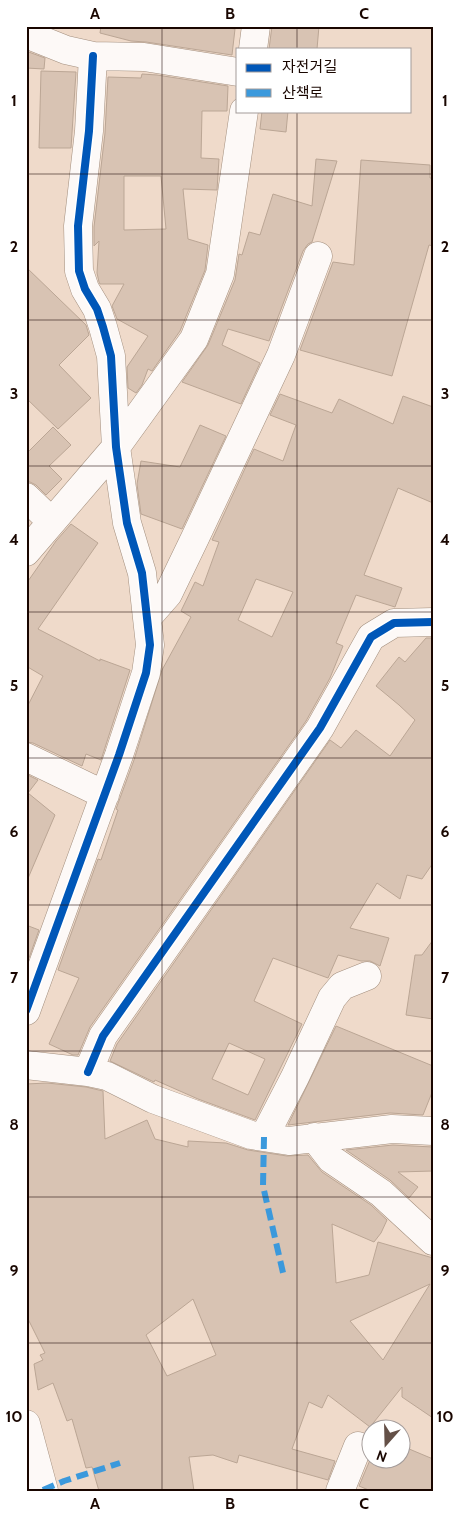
<svg xmlns="http://www.w3.org/2000/svg" width="459" height="1517" font-family="Cabin,'Noto Sans KR',sans-serif">
	<style>
		.building { fill: #d8c3b3; stroke: #bba695; fill-rule: evenodd }
		.lines { fill: none; stroke-linecap: round; stroke-linejoin: round }
		.minor-casing { stroke: #a38f7e; stroke-width: 29 }
		.minor { stroke: #fdf9f7; stroke-width: 28 }
		.quiet { stroke: #3b99dc; stroke-width: 6; stroke-dasharray: 12 6; stroke-linecap: butt }
		.cycleway-casing { stroke: #fff; stroke-width: 11 }
		.cycleway { stroke: #0057b8; stroke-width: 8 }
		.grid { fill: none; stroke: #190600; stroke-width: 1; stroke-opacity: 0.55 }
		.neatline { fill: none; stroke: #190600; stroke-width: 2 }
		.grid-label { font-size: 16px; text-anchor: middle; font-weight: bold; fill: #190600 }
	</style>
	<rect width="100%" height="100%" fill="#efdaca"/>
	<path class="building" d="M101,26H217L235,29L232,55L146,42L131,41L100,33Z
		M272,26H319L317,49H269Z
		M26,51L45,58L44,69L26,68Z
		M41,71L76,72L71,148H39Z
		M142,74L157,75L228,86L227,111H202L201,158L219,159L217,190L183,189L188,239L208,245L205,270L180,331L152,371L148,369L142,385L136,393L128,388L127,367L148,336L117,319L112,306L124,284H100L99,282L97,273L99,241L94,246V227L105,133L108,77L141,78ZM124,176H161L166,229L124,230Z
		M262,111H288L286,132L260,129Z
		M316,159L337,161L312,242L308,244L303,251L269,341L228,329L222,345L260,363L241,404L182,382L208,345L235,280L239,254L242,255L249,232L260,235L273,194L312,206Z
		M361,160L430,165V178H433V246L429,245L392,376L300,350L333,262L354,265Z
		M26,267L86,325L89,335L59,365L91,398L58,429L26,398Z
		M280,394L332,413L339,399L393,424L403,396L433,407V503L398,488L364,575L402,588L395,607L356,595L336,643L343,646L330,678L306,721L90,1027L78,1055H73L49,1044L79,978L58,970L98,859L101,860L118,810L116,809L134,760L162,670L191,617L181,611L195,582L203,586L219,542L212,540L254,449L283,461L296,425L270,415ZM256,579L293,592L272,637L238,620Z
		M200,425L226,436L182,529L141,514L137,484L141,461L180,467Z
		M53,427L71,445L49,466L62,479L46,495L36,485L30,482H26V454Z
		M71,524L98,543L38,629L100,661V659L130,670L101,760L86,754L82,766L33,743L26,742V709L43,676L26,666V584L56,541Z
		M426,638H433V863L422,879L407,875L400,899L377,883L350,928L389,938L380,966L370,961H361L338,955L328,978L273,958L254,1001L302,1024L255,1120L198,1099L155,1080L154,1082L110,1061L117,1044L330,740L341,748L356,730L390,756L415,720L399,705L376,686L399,657L405,662ZM229,1043L265,1059L248,1095L212,1079Z
		M26,774L38,780L28,793L55,815L26,883Z
		M26,925L39,930L29,958L26,957Z
		M433,940V1019L406,1015L415,955H422Z
		M336,1026L433,1066V1090L423,1115L390,1113L288,1125Z
		M47,1083L86,1087L103,1091L105,1139L147,1120L155,1139L188,1147V1141L226,1143L248,1150L287,1156L308,1155L322,1172L371,1205L387,1220L381,1233L374,1242L332,1224L336,1283L369,1275L378,1242L433,1258V1418L402,1397V1387L370,1427L328,1395L322,1408L309,1402L292,1449L335,1461L328,1480L239,1455L237,1463L213,1455L189,1457L194,1491H99L92,1467L86,1468L72,1419L67,1421L53,1383L38,1390L34,1364L43,1360L40,1355L45,1353L26,1315V1084ZM430,1284L383,1360L350,1321ZM193,1299L216,1355L167,1376L146,1335Z
		M393,1145L433,1147V1171L398,1172L418,1187L409,1198L390,1180L346,1150Z
		M402,1446L433,1459V1491H371L359,1486L370,1460H402Z"/>
	<g class="lines">
		<g class="minor-casing">
			<path id="minor" d="M26,34L66,50L93,56L144,57L238,72
				M253,49L256,26
				M26,497L51,521
				M26,552L116,447L194,339L220,274L244,111
				M147,618L168,594L195,538L281,355L318,256
				M26,757L105,795
				M26,1011L119,755L146,673L150,645L142,573L127,523L116,447L111,356L103,327L97,309L85,289L79,271L78,226L89,131L93,56
				M26,1065L88,1072L107,1076L153,1099L251,1135L289,1141L392,1129L433,1131
				M88,1072L103,1036L320,728L371,637L394,623L433,622
				M264,1137L295,1077L332,998L342,986L367,976
				M314,1137L331,1159L381,1193L433,1241
				M26,1424L44,1491
				M340,1491L358,1446"/>
		</g>
		<use href="#minor" class="minor"/>
		<path class="quiet" d="M264,1137L263,1186L284,1277
			M43,1490L64,1481L120,1463"/>
		<g class="cycleway-casing">
			<path id="cycleway" d="M26,1011L119,755L146,673L150,645L142,573L127,523L116,447L111,356L103,327L97,309L85,289L79,271L78,226L89,131L93,56
				M88,1072L103,1036L320,728L371,637L394,623L433,622"/>
		</g>
		<use href="#cycleway" class="cycleway"/>
	</g>
	<path class="grid" d="M162,26V1491M297,26V49M297,111V1491M26,174H433M26,320H433M26,466H433M26,612H433M26,758H433M26,905H433M26,1051H433M26,1197H433M26,1343H433"/>
	<rect width="459" height="1517" fill="none" stroke="#ffffff" stroke-width="55"/>
	<rect x="236" y="48" width="175" height="65" fill="#ffffff" stroke="#a39b99"/>
	<rect x="246" y="64" width="25" height="8" fill="#0057b8" stroke="#a39b99"/>
	<text x="282" y="72" font-size="15" fill="#190600">자전거길</text>
	<rect x="246" y="89" width="25" height="8" fill="#3b99dc" stroke="#a39b99"/>
	<text x="282" y="98" font-size="15" fill="#190600">산책로</text>
	<g transform="translate(386 1444) rotate(200)"><circle r="24" fill="#ffffff" stroke="#a39b99"/>
	<path d="M0-4L9 19L0 12L-9 19Z" fill="#645047"/>
	<text y="-8" font-size="14" font-weight="bold" text-anchor="middle" fill="#190600">N</text>
	</g>
	<rect x="28" y="28" width="404" height="1462" class="neatline"/>
	<g class="grid-label">
		<text x="95" y="19">A</text>
		<text x="230" y="19">B</text>
		<text x="364" y="19">C</text>
		<text x="14" y="106">1</text>
		<text x="445" y="106">1</text>
		<text x="14" y="252">2</text>
		<text x="445" y="252">2</text>
		<text x="14" y="399">3</text>
		<text x="445" y="399">3</text>
		<text x="14" y="545">4</text>
		<text x="445" y="545">4</text>
		<text x="14" y="691">5</text>
		<text x="445" y="691">5</text>
		<text x="14" y="837">6</text>
		<text x="445" y="837">6</text>
		<text x="14" y="983">7</text>
		<text x="445" y="983">7</text>
		<text x="14" y="1130">8</text>
		<text x="445" y="1130">8</text>
		<text x="14" y="1276">9</text>
		<text x="445" y="1276">9</text>
		<text x="14" y="1422">10</text>
		<text x="445" y="1422">10</text>
		<text x="95" y="1509">A</text>
		<text x="230" y="1509">B</text>
		<text x="364" y="1509">C</text>
	</g>
</svg>
